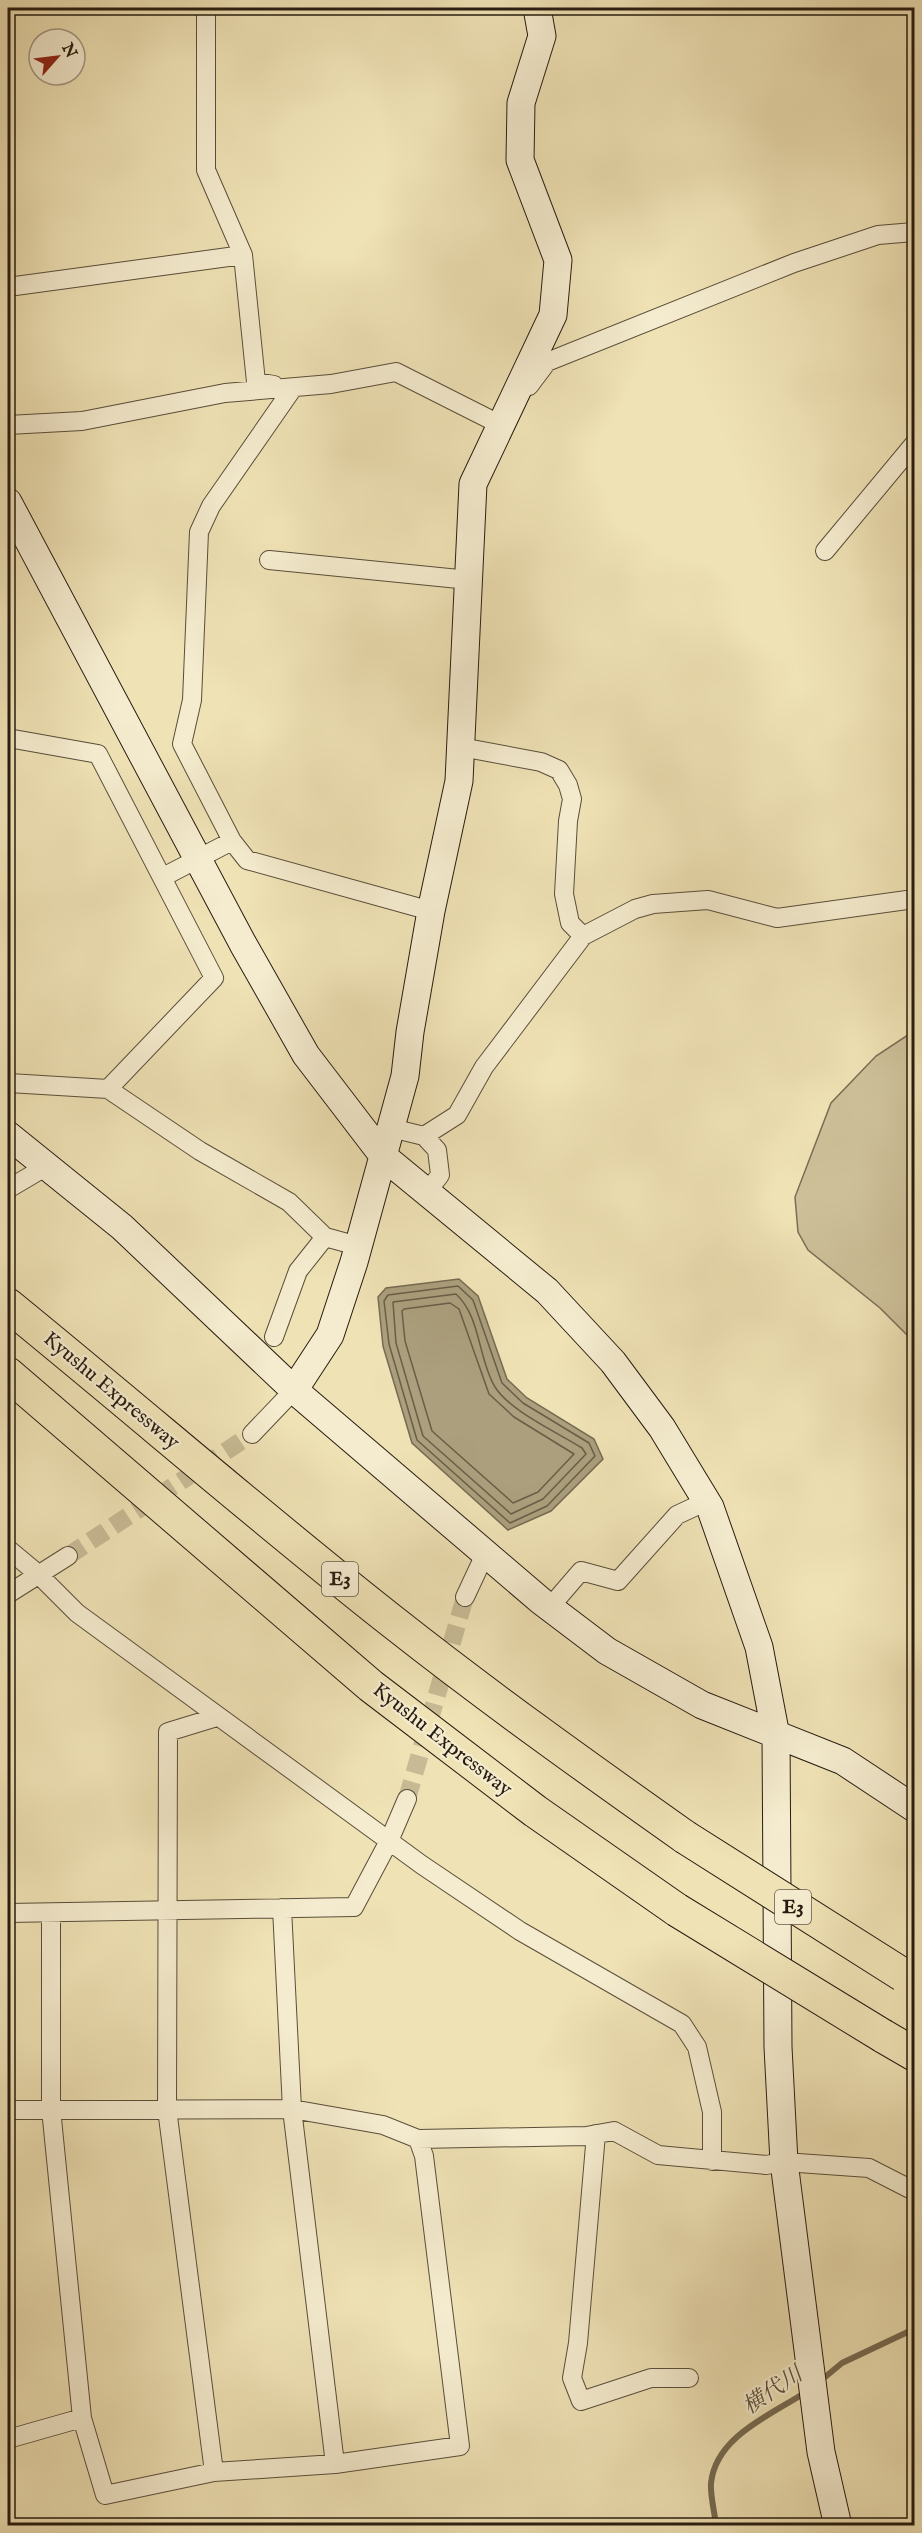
<svg xmlns="http://www.w3.org/2000/svg" width="922" height="2533" font-family="'IM FELL English','Noto Serif JP',serif">
	<style>
		.green { fill: #cdc099; stroke: #7a6e55; stroke-width: 1.5 }
		.water { fill: #ab9f7d; stroke: #766b52; stroke-width: 1.5 }
		.lines { fill: none; stroke-linecap: round; stroke-linejoin: round }
		.shore { stroke: #695e47; stroke-width: 1.5 }
		.stream { stroke: #766b52; stroke-width: 6 }
		.street-tunnel { stroke: #c7ba94; stroke-width: 18; stroke-dasharray: 18 9; stroke-linecap: butt }
		.street-casing { stroke: #594e3a; stroke-width: 20 }
		.secondary-casing { stroke: #271c11; stroke-width: 29 }
		.highway-casing { stroke: #271c11; stroke-width: 35 }
		.street { stroke: #f5eccf; stroke-width: 18 }
		.secondary { stroke: #f5eccf; stroke-width: 27 }
		.highway { stroke: #efe2b5; stroke-width: 33 }
		.highway-bridge-casing { stroke: #271c11; stroke-width: 35; stroke-linecap: butt }
		.highway-bridge { stroke: #efe2b5; stroke-width: 33 }
		.labels { text-anchor: middle; dominant-baseline: central; stroke-width: 4.5; stroke-linejoin: round; paint-order: stroke }
		.shield { fill: #f5eccf; stroke: #655a4a; stroke-width: 1.5 }
		.shield-label { font-size: 20px; font-weight: bold; fill: #271c11 }
		.street-label { font-size: 21px; fill: #271c11; stroke: #f5eccf }
		.water-label { font-size: 22px; font-style: italic; fill: #5c503c; stroke: #f5eccf }
	</style>
	<rect width="100%" height="100%" fill="#efe2b5"/>
	<filter id="stains"><feTurbulence type="fractalNoise" baseFrequency=".00333" numOctaves="4"/><feColorMatrix values="0 0 0 0 .2 0 0 0 0 .09 0 0 0 0 .02 0 0 0 .5 -.17"/></filter>
	<radialGradient id="worn" r=".72"><stop offset=".6" stop-color="#630" stop-opacity="0"/><stop offset="1" stop-color="#630" stop-opacity=".3"/></radialGradient>
	<path class="green" d="M914,1031V1342L880,1308L808,1250L798,1232L795,1197L831,1103L876,1056Z"/>
	<path class="water" d="M459,1279L478,1296L507,1379L527,1398L594,1439L603,1459L551,1511L508,1530L412,1443L383,1346L378,1297L386,1288Z"/>
	<g class="lines">
		<path class="shore" d="M458,1286L473,1300L502,1383L523,1403L589,1443L595,1456L547,1506L510,1523L417,1440L389,1344L384,1301L388,1295Z
			M456,1294C481,1317 478,1359 495,1387C511,1412 557,1432 582,1448L586,1454L543,1499L511,1514L423,1436L396,1343L393,1302Z
			M450,1303L459,1309L489,1394L514,1417L574,1454L538,1492L513,1503L432,1431L405,1341L402,1311L404,1309Z"/>
		<path class="stream" d="M819,2382L842,2363L914,2329
			M716,2526C715,2513 710,2496 711,2483C716,2436 771,2415 806,2392"/>
		<path class="street-tunnel" d="M68,1556L252,1434
			M407,1799L465,1597"/>
		<g class="street-casing">
			<path id="street" d="M206,8V170L243,255L256,382L274,385
				M8,287L243,255
				M529,386L547,362L794,263L878,235L914,232
				M293,388L211,506L199,532L192,700L182,744L232,841L247,860L431,911
				M8,425L82,421L225,393L331,384L396,372L501,425L508,415
				M825,551L914,444
				M269,560L469,580
				M8,738L98,754L214,978L108,1089L9,1083L8,1085
				M461,747L541,762L559,770L568,785L572,799L568,821L564,894L570,923L583,936
				M163,877L232,841
				M108,1089L200,1151L289,1202L325,1237L358,1246
				M391,1128L424,1136L437,1150L440,1175L427,1192
				M424,1136L457,1115L484,1067L583,936L635,909L653,904L708,900L777,918L914,899
				M8,1189L47,1166
				M274,1337L298,1271L325,1237
				M252,1434L294,1390
				M8,1549L38,1574L77,1613L422,1865L520,1931L682,2024L697,2047L712,2112V2161
				M8,1594L68,1556
				M465,1597L486,1552
				M550,1607L581,1571L618,1581L677,1515L707,1501
				M282,1908L292,2109L335,2464
				M8,1913L354,1907L389,1841L407,1799
				M51,1913V2109L82,2418L105,2495L214,2472L335,2464L460,2446L424,2156L418,2139
				M8,2110L292,2109L383,2125L418,2139L586,2136L614,2131L658,2155L766,2165L784,2162L869,2168L914,2191
				M596,2134L578,2343L572,2378L581,2401L651,2378H689
				M8,2439L82,2418
				M214,2472L167,2109L168,1732L217,1717"/>
		</g>
		<g class="secondary-casing">
			<path id="secondary" d="M8,502L243,944L306,1055L384,1157L547,1291L613,1362L662,1428L710,1507L759,1647L776,1736L778,2047L784,2162L821,2452L838,2526
				M8,1135L122,1227L294,1390L541,1601L607,1651L702,1705L843,1761L914,1808
				M294,1390L330,1335L354,1262L405,1076L410,1032L431,911L459,781L473,484L553,315L558,260L520,160L521,103L542,36L537,8"/>
		</g>
		<g class="highway-casing">
			<path id="highway" d="M8,1305C137,1410 262,1519 393,1622C488,1697 586,1767 685,1837
				M8,1374L371,1686L535,1811L677,1910
				M883,2036L914,2054"/>
		</g>
		<use href="#street" class="street"/>
		<use href="#secondary" class="secondary"/>
		<use href="#highway" class="highway"/>
		<g class="highway-bridge-casing">
			<path id="highway-bridge" d="M685,1837L903,1975
				M677,1910L883,2036"/>
		</g>
		<use href="#highway-bridge" class="highway-bridge"/>
	</g>
	<g class="labels">
		<g class="shield">
			<rect x="322" y="1562" width="36" height="34" rx="4.5"/>
			<rect x="775" y="1890" width="36" height="34" rx="4.5"/>
		</g>
		<g class="shield-label">
			<text x="340" y="1579">E3</text>
			<text x="793" y="1907">E3</text>
		</g>
		<g class="street-label">
			<text transform="translate(111 1391) rotate(40)">Kyushu Expressway</text>
			<text transform="translate(442 1740) rotate(38)">Kyushu Expressway</text>
		</g>
		<g class="water-label">
			<text transform="translate(773 2391) rotate(-34)">横代川</text>
		</g>
	</g>
	<rect width="922" height="2533" fill="none" stroke="#efe2b5" stroke-width="30"/>
	<rect x="9" y="9" width="904" height="2515" fill="none" stroke="#271c11" stroke-width="3"/>
	<rect x="15" y="15" width="892" height="2503" fill="none" stroke="#271c11" stroke-width="1.5"/>
	<g transform="translate(57 57) rotate(62)"><circle r="28" fill="#f5eccf" stroke="#a39983" stroke-width="1.5"/>
	<path d="M0-4.5L10 22L0 15L-10 22Z" fill="#8f2418"/>
	<text y="-9" font-size="16" font-weight="bold" text-anchor="middle" fill="#271c11">N</text>
	</g>
	<rect width="100%" height="100%" filter="url(#stains)"/>
	<rect width="100%" height="100%" fill="url(#worn)"/>
</svg>
